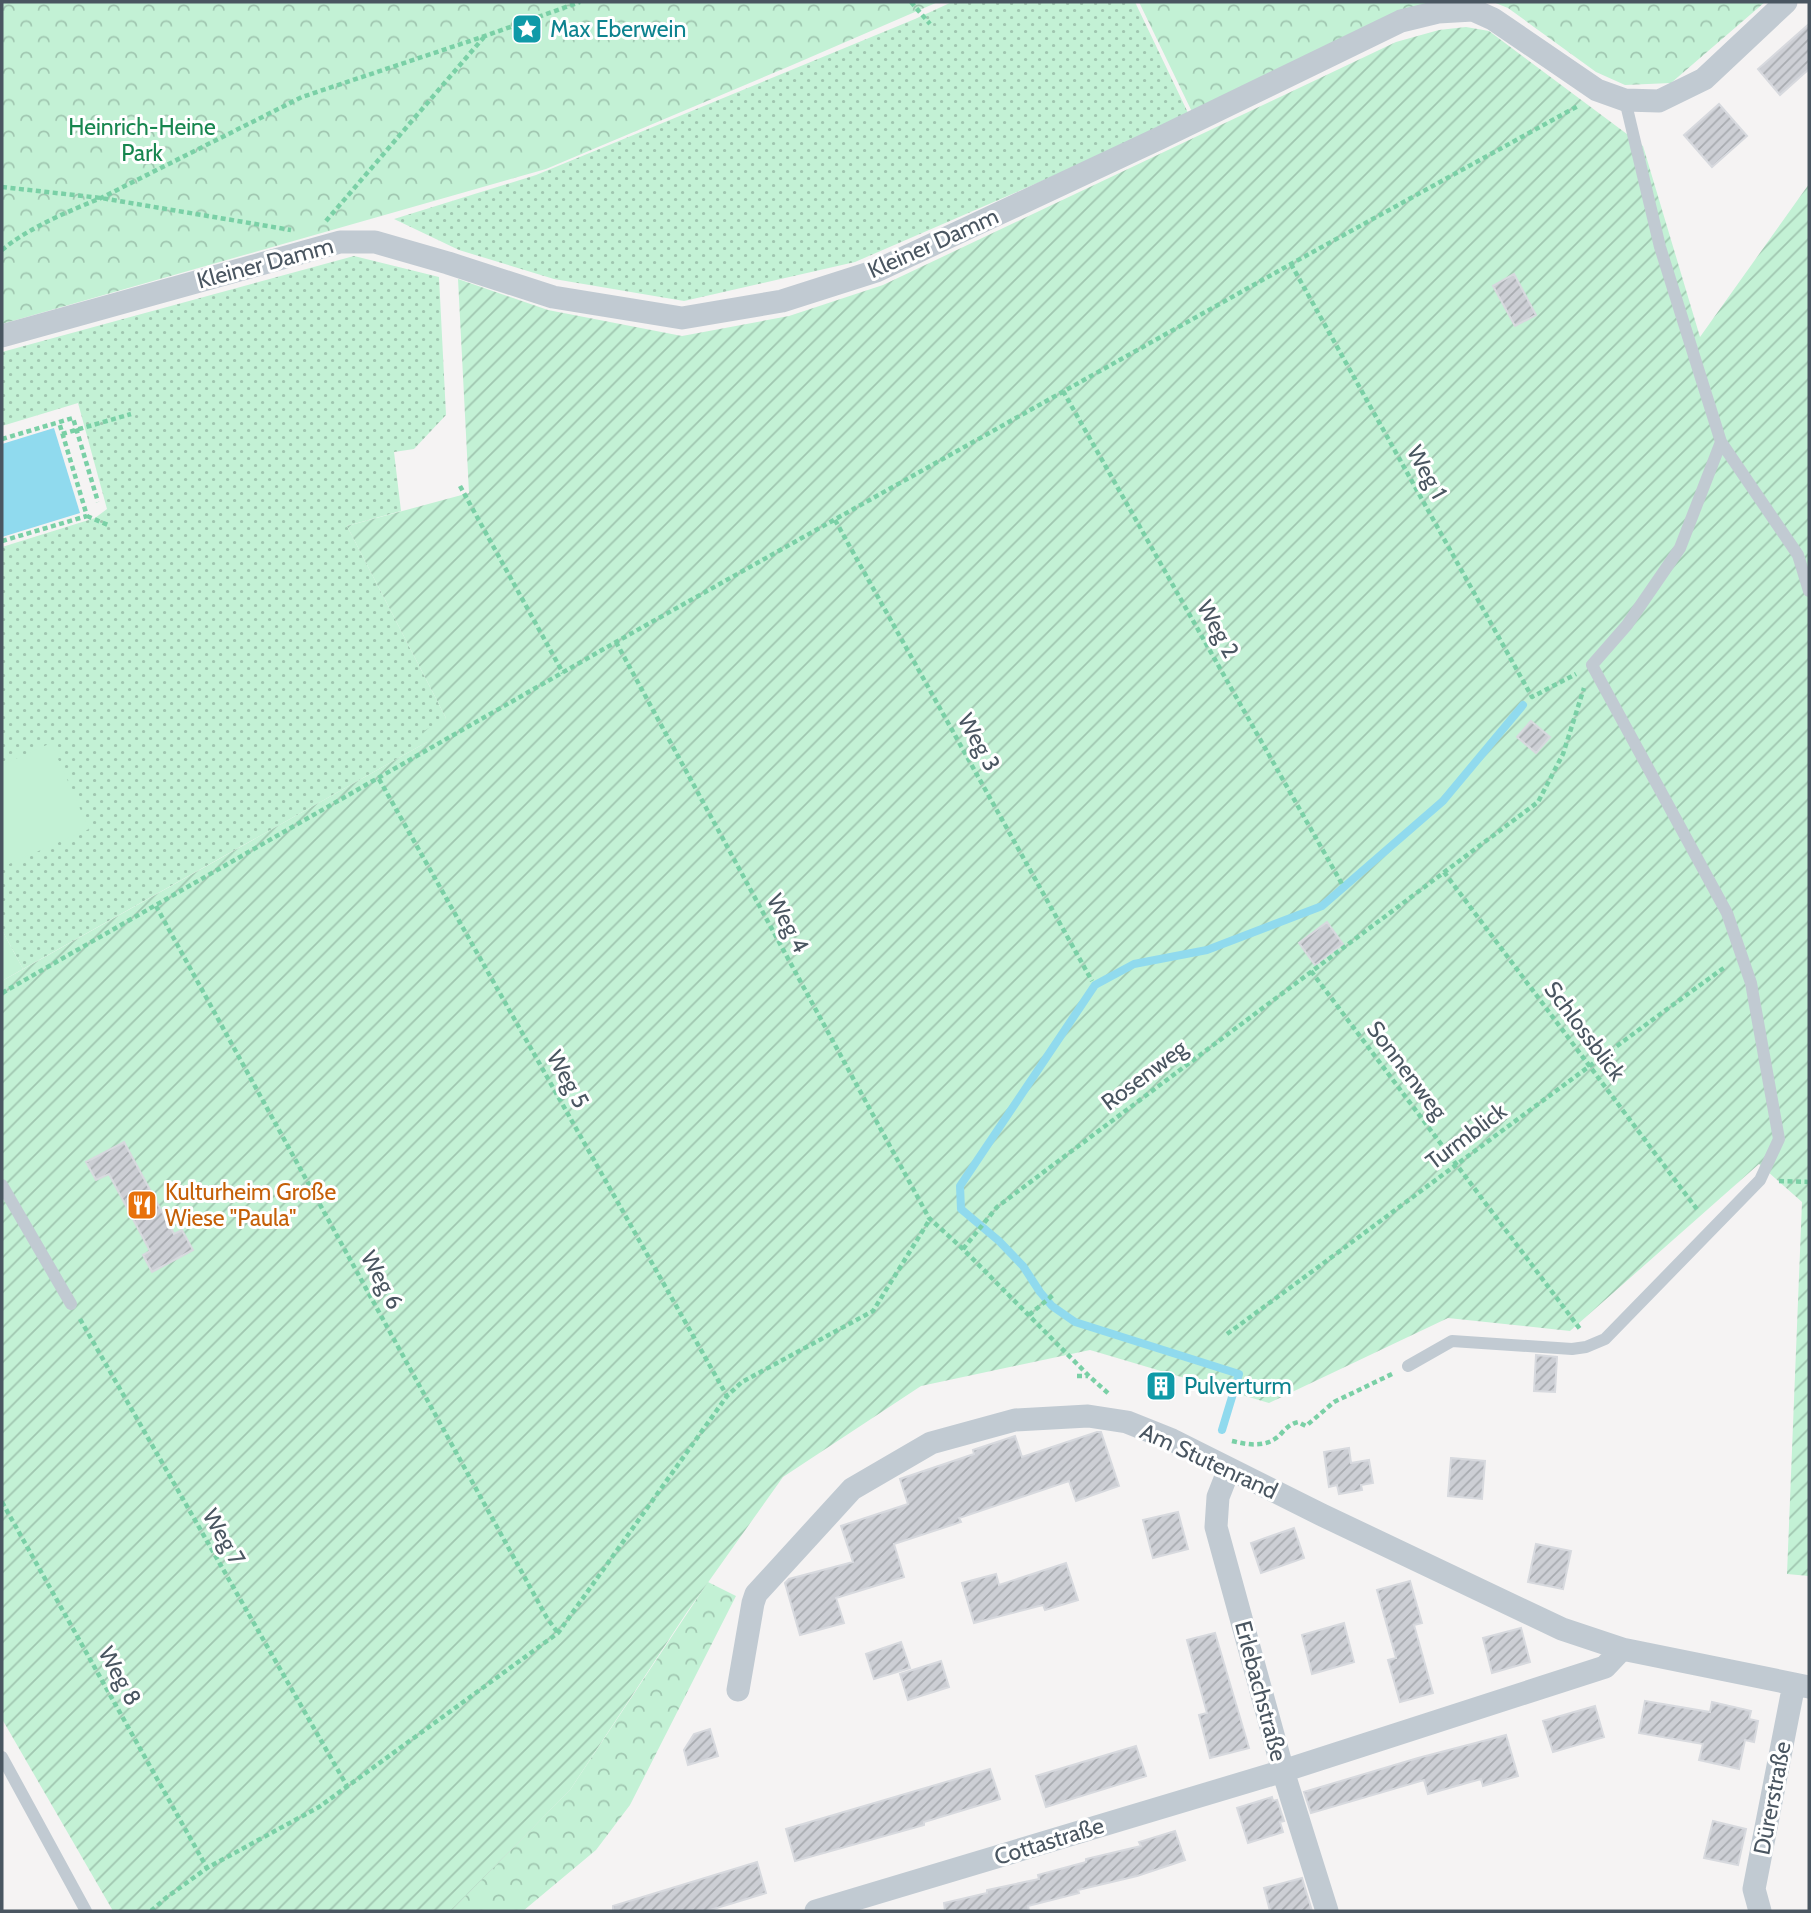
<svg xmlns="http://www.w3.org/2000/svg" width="1811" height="1913" font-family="Cabin,sans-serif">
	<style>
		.grass { fill: url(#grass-dots) }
		.forest { fill: url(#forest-crowns) }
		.garden { fill: url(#garden-furrows) }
		.pitch { fill: #c3f1d5 }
		.water { fill: #90daee }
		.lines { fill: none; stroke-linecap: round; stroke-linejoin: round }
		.stream { stroke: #90daee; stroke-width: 8 }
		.building { fill: url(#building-hatch); stroke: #d7d9de; stroke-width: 2 }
		.path { stroke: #7ad0a6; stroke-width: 4.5; stroke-dasharray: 5 3.5; stroke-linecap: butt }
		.lane { stroke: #c1cad2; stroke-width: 12 }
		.street { stroke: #c1cad2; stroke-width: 23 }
		.labels { text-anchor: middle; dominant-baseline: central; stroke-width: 6; stroke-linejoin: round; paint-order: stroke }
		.culture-label { font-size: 23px; fill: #0d838f; stroke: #fff; text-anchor: start }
		.park-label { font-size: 23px; fill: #17864f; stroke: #fff }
		.street-label { font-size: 23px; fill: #4a5661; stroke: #fff }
		.food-label { font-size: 23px; fill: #c56008; stroke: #fff; text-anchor: start }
	</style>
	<defs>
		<pattern id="grass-dots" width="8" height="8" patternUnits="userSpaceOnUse" patternTransform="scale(1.75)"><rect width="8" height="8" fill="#c3f1d5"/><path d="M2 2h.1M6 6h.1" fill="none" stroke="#a0c6b0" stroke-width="1.8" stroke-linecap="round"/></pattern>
		<pattern id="forest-crowns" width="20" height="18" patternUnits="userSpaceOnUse" patternTransform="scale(1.75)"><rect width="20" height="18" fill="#c3f1d5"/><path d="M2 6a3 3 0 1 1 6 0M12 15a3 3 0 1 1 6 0" fill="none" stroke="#a0c6b0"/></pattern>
		<pattern id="garden-furrows" width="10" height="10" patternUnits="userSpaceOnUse" patternTransform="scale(1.75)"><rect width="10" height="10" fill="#c3f1d5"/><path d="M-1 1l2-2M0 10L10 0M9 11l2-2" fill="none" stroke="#a0c6b0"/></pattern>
		<pattern id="building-hatch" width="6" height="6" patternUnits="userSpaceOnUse" patternTransform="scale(1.75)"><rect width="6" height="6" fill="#cdcfd5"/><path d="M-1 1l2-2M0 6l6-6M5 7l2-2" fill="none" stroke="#a8abb0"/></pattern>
	</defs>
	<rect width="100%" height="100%" fill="#f5f3f3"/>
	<path class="grass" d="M952,2H1135L1190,117L855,262L684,301L554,279L459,250L394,219L536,175L915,19Z
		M354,256L439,277L446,415L414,449L394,452L401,511L347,526L446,718L427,742L23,969L2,930V547L95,518L107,509L78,403L2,426V352Z"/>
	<path class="forest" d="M2,2H938L790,66L546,169L2,324Z
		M1139,2H1432L1398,13L1194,116Z
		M1493,2H1765L1671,83L1625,85L1596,72L1508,8Z
		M708,1582L736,1596L630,1805L596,1850L523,1911H451L570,1790Z"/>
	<path class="garden" d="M1466,27L1489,31L1643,146L1700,337L1809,184V1576L1787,1574L1802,1202L1759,1164L1570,1331L1448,1318L1269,1403L1090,1350L921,1386L783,1477L687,1612L570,1790L451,1911H113L2,1719V981L427,742L422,732L446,718L347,526L469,493L458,279L548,310L682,336L789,316L883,285L1396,42L1439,30Z"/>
	<path class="pitch" d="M51,743L89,829L2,867V765Z
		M2,930L23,969L2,981Z"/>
	<path class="water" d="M54,428L80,513L2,537V444Z"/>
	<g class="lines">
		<path class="stream" d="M1222,1430L1239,1374L1075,1322L1052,1306L1040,1292L1023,1266L999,1241L961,1209L960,1186L1095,985L1134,964L1207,950L1322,906L1443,801L1523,705"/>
	</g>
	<path class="building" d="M1809,24V69L1780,95L1758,69Z
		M1719,104L1747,136L1712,167L1684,135Z
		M1514,274L1536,315L1515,326L1493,286Z
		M1531,721L1550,737L1536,753L1517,737Z
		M1327,922L1343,944L1315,965L1299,943Z
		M124,1142L174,1234L182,1230L193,1250L152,1272L143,1255L150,1251L109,1174L96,1180L86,1162Z
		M1536,1355L1557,1357L1555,1392L1534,1391Z
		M1153,1373L1174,1378L1169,1400L1148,1395Z
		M1097,1432H1101L1119,1486L1076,1501L1069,1481L959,1518L961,1522L894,1544L904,1577L836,1598L844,1623L800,1635L785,1583L789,1579L853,1562L841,1526L908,1504L900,1479L974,1454L973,1450L1015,1436L1022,1457Z
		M1349,1448L1351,1463L1369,1460L1373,1483L1361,1485L1362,1490L1339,1494L1337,1485L1329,1487L1324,1452Z
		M1451,1458L1485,1461L1482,1499L1448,1496Z
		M1178,1512L1188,1549L1153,1558L1143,1520Z
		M1294,1528L1304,1558L1261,1573L1251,1543Z
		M1536,1544L1571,1551L1563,1589L1528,1582Z
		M1066,1563L1078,1600L1045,1610L1043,1605L974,1623L962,1583L996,1574L999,1585Z
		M1410,1581L1422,1623L1414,1625L1433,1693L1400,1702L1388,1660L1396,1658L1377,1590Z
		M1344,1623L1354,1662L1312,1674L1302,1635Z
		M1521,1628L1530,1662L1492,1673L1483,1638Z
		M1215,1633L1249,1748L1210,1758L1199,1715L1207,1713L1187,1640Z
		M901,1642L910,1668L874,1679L866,1654Z
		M941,1661L949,1687L908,1700L900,1674Z
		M1645,1701L1710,1712L1712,1702L1751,1711L1749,1719L1758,1721L1754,1742L1745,1740L1739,1769L1699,1760L1703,1744L1639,1733Z
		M1595,1706L1604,1737L1553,1752L1543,1721Z
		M710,1729L718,1756L688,1765L684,1750L694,1734Z
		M1506,1735L1518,1776L1483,1786L1481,1779L1428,1794L1424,1780L1311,1813L1304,1792L1418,1758Z
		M1136,1746L1146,1776L1046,1807L1036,1776Z
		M990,1769L1000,1799L924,1822V1825L795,1861L786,1829Z
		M1272,1797L1273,1801L1277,1800L1284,1821L1280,1822L1283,1832L1248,1843L1237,1808Z
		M1713,1821L1746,1829L1738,1865L1704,1858Z
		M1175,1831L1185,1860L1137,1876L1078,1890L1079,1893L1028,1906L1029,1911H945L944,1903L987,1893V1890L1039,1879L1038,1875L1086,1862V1859L1141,1846L1139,1842Z
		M757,1862L766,1893L707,1911H613V1906Z
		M1302,1878L1312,1911H1270L1264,1888Z"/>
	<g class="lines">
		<path class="path" d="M911,2L930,24
			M2,187L101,198L291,230
			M326,221L484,37
			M2,250C28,228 69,211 101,198L302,97L485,36L580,2
			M1291,264L1532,697L1576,674
			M1063,391L1342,884
			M62,434L131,414
			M2,439L73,418L98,502
			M460,486L563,673
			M87,516L108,525
			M835,520L1092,981
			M2,541L87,516L59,422
			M616,642L929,1218L963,1249L1089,1376L1110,1395
			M379,779L727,1396
			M1444,872L1699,1212
			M156,906L547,1618L558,1633
			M1311,971L1580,1329
			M2,993L616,642L1291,264L1578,106
			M1779,1181L1809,1182
			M963,1249L997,1207L1538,802L1563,754L1584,688
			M1029,1315L1053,1295
			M80,1319L347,1786
			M1227,1334C1394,1212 1558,1088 1725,967
			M1077,1376H1088
			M1232,1441C1249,1445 1266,1448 1280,1435C1285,1429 1290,1424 1298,1422L1306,1426L1334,1402L1394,1373
			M2,1502L207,1868
			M151,1911L167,1897L207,1868L319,1807L558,1633L727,1396L742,1382L873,1311L930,1219"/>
		<path class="lane" d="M1625,100L1660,247L1721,442L1798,555L1809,591
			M2,1185L71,1304
			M1408,1366L1452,1341L1572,1349L1586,1347L1605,1339L1760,1180L1779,1139L1751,983L1727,913L1592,665L1627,625L1680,548L1721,442
			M2,1757L86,1911"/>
		<path class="street" d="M2,336L340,242H375L448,263L553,297L682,318L782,301L876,271L1160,138L1401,21L1438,12L1473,10L1493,19L1597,90L1625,100L1659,101L1704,79L1786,2
			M1229,1469L1218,1497L1216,1527L1283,1771L1327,1911
			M738,1690L753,1603L756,1594L852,1489L931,1443L1015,1420L1088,1416L1127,1422L1172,1440L1322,1515L1562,1629L1622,1649
			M816,1911L1283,1771L1605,1667L1622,1649L1809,1687
			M1760,1911L1754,1889L1794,1684"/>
	</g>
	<defs>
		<g id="sight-square" transform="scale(1.575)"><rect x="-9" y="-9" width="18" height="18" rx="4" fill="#0f9aa8" stroke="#fff"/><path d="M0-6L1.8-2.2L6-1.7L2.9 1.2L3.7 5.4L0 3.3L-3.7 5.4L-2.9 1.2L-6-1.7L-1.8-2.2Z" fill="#fff"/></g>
		<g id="restaurant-square" transform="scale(1.575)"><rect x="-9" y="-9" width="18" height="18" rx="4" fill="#e8710a" stroke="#fff"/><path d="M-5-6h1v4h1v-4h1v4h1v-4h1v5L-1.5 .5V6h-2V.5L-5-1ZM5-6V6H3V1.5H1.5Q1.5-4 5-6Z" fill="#fff"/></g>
		<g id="building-square" transform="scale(1.575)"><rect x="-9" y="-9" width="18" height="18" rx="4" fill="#0f9aa8" stroke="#fff"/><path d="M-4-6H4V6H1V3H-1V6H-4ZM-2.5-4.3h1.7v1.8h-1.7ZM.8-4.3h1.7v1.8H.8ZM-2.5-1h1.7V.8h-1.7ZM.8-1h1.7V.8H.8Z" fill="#fff"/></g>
	</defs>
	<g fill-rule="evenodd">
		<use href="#sight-square" x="527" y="29"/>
		<use href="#restaurant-square" x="142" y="1205"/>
		<use href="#building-square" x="1161" y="1386"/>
	</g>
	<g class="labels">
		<g class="culture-label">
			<text x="550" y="29">Max Eberwein</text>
			<text x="1184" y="1386">Pulverturm</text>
		</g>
		<g class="park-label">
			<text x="142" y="127">Heinrich-Heine<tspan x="142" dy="26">Park</tspan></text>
		</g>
		<g class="street-label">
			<text transform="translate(933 243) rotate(-24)">Kleiner Damm</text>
			<text transform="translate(265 263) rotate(-15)">Kleiner Damm</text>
			<text transform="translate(1427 472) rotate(61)">Weg 1</text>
			<text transform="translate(1218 629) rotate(61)">Weg 2</text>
			<text transform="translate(979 742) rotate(61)">Weg 3</text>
			<text transform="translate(788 923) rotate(62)">Weg 4</text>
			<text transform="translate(1585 1031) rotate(53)">Schlossblick</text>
			<text transform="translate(1407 1070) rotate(53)">Sonnenweg</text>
			<text transform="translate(1144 1075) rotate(-37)">Rosenweg</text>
			<text transform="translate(568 1079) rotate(61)">Weg 5</text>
			<text transform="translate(1466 1136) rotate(-37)">Turmblick</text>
			<text transform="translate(382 1280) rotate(61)">Weg 6</text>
			<text transform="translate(1209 1461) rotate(25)">Am Stutenrand</text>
			<text transform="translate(224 1537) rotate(60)">Weg 7</text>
			<text transform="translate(120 1676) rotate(61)">Weg 8</text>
			<text transform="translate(1261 1691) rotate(75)">Erlebachstraße</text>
			<text transform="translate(1772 1798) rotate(-79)">Dürerstraße</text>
			<text transform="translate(1049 1841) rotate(-17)">Cottastraße</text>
		</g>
		<g class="food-label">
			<text x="165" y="1192">Kulturheim Große<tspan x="165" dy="26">Wiese "Paula"</tspan></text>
		</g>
	</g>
	<rect width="1811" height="1913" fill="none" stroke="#4a5661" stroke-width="7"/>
</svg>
